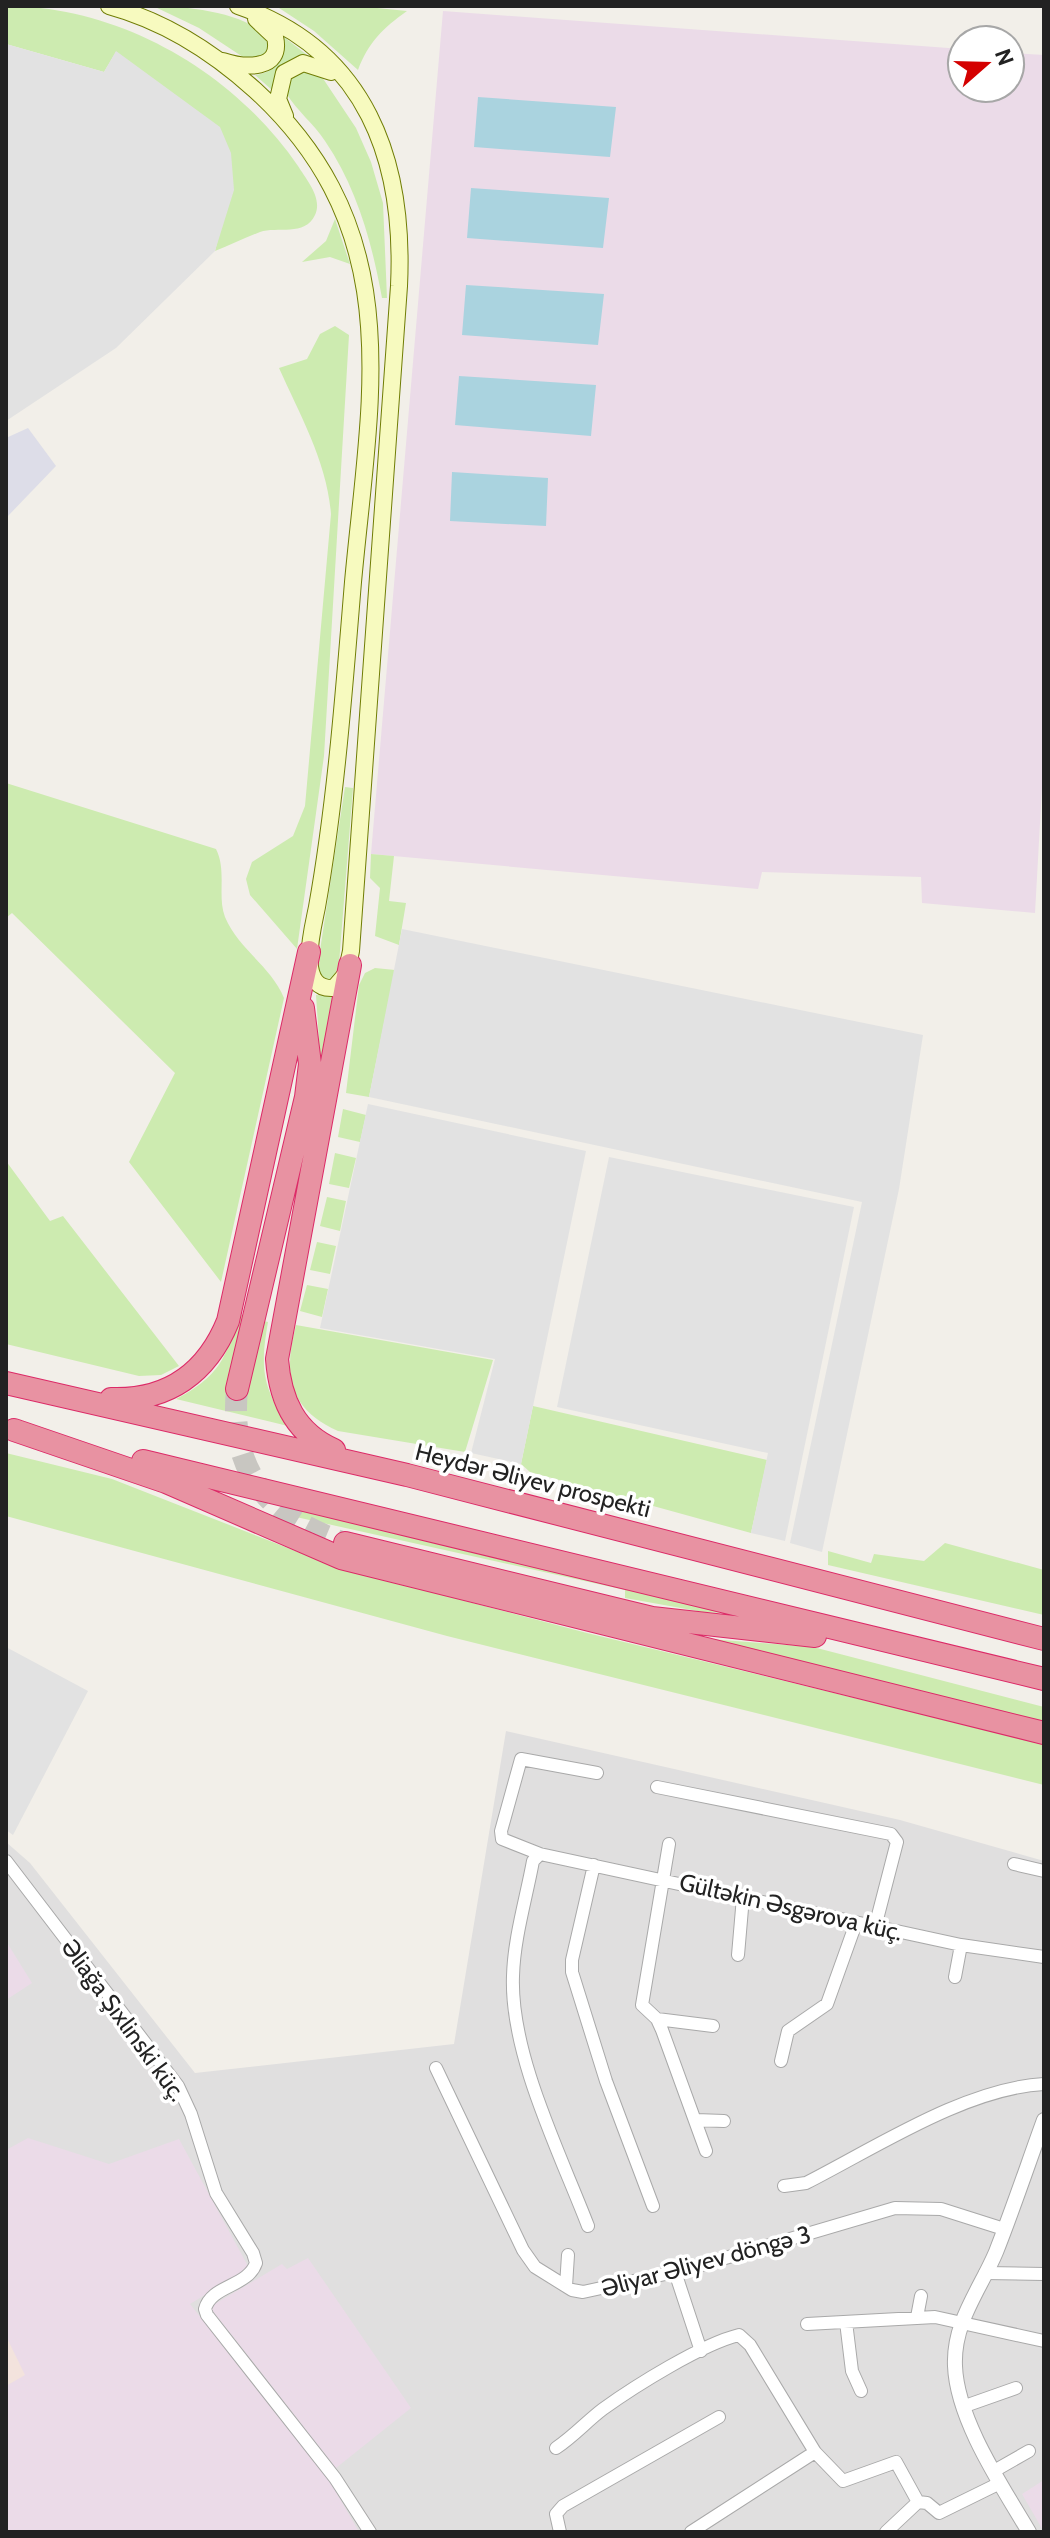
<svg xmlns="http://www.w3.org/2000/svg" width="1050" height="2538" font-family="Cabin,sans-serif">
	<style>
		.residential { fill: #e0dfdf }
		.industrial { fill: #ebdbe8 }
		.military { fill: #f3e3dd }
		.grass { fill: #cdebb0 }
		.parking { fill: #e2e2e2 }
		.plaza { fill: #dddde8 }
		.water { fill: #aad3df }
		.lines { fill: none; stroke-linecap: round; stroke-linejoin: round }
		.motorway-tunnel { stroke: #c8c6c1; stroke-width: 22; stroke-dasharray: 22 11; stroke-linecap: butt }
		.minor-casing { stroke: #a9a9a9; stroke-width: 14 }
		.tertiary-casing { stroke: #a9a9a9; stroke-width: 16 }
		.secondary-casing { stroke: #707d05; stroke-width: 18 }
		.motorway-casing { stroke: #dc2a67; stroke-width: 24 }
		.minor { stroke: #fff; stroke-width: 12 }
		.tertiary { stroke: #fff; stroke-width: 14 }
		.secondary { stroke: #f7fabf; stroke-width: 16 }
		.motorway { stroke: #e892a2; stroke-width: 22 }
		.labels { text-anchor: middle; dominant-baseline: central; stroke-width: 7; stroke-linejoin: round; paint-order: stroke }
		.street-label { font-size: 24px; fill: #222; stroke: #fff }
	</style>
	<rect width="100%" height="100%" fill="#f2efe9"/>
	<path class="residential" d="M506,1731L900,1820L1044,1861V2532H6V1842L30,1863L195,2073L454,2044Z"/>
	<path class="industrial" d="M443,11L962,49V88H1010V53L1044,55V752L1035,913L922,903L921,877L762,872L758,889L371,854Z
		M6,1941L32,1983L6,2000Z
		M28,2138L109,2164L179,2139L249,2268L190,2304L332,2485L359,2532H6V2386L24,2375L6,2336V2150Z
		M308,2258L411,2408L336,2468L212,2310L213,2305L282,2264L287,2269Z
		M1044,2480V2532L1022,2494Z"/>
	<path class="military" d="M6,2336L25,2375L6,2386Z"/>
	<path class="grass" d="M6,6C120,6 234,72 298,166C306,179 323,198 315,215C305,237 277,226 260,232C245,238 230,245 215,251L222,223L116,52L104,72L6,44Z
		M153,6C180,6 273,12 268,53L249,61L199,28Z
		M276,6H357L407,11C383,28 368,43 358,70L314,31Z
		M284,37L307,55C287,60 275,68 272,90L255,75C277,73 285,56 284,37Z
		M301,69L322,77L356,128L371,162L383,203L387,298H382C372,243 357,188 325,141C314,124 297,111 286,93L291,74Z
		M335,219L350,264L330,257L302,262L326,241Z
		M335,326L349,335L324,756L297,949L250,895L246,879L252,862L293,836L305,806L331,514C327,462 300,415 279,368L307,359L320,334Z
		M6,783L216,849C227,871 217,896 225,917C239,950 271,966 284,998L221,1282L129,1162L175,1073L12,913L6,918Z
		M345,787L353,788L338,976L334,981H323L317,970Z
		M371,854L394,856L389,901L406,903L399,945L375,936L380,888L370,878Z
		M375,968L395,970L369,1097L346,1093L359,985L365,973Z
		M316,995L337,997L322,1084Z
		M343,1109L366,1115L360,1142L338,1137Z
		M335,1153L356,1158L349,1188L329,1184Z
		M6,1161L50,1221L63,1216L179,1366L161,1375L139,1376L6,1344Z
		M327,1197L346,1201L340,1231L320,1226Z
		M317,1242L336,1246L330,1274L310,1270Z
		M307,1285L328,1289L322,1317L300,1311Z
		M238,1314L245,1316L230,1396L247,1394L259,1320L268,1322C260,1368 262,1386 288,1426L176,1399C218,1377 227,1359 238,1314Z
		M296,1325L493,1360L465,1452L338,1431C288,1409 283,1374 296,1325Z
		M533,1406L767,1460L751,1533L530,1472L521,1464Z
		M6,1453L112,1479L339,1568L587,1633L1044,1744V1785L447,1636L6,1516Z
		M277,1502L766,1615L703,1612L625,1598V1590L296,1517Z
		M945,1543L1044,1570V1615L828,1565V1551L871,1563L874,1554L924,1561Z
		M710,1639L813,1647L1044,1707V1727Z"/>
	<path class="parking" d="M6,44L104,72L116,51L220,127L231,153L234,190L215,251L116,348L6,421Z
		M402,929L923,1035L899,1189L822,1552L790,1543L862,1202L369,1097Z
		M368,1104L586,1151L521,1464L471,1453L495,1359L320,1328Z
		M609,1157L854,1207L785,1541L751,1533L768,1453L557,1407Z
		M6,1647L88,1691L13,1835L6,1830Z"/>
	<path class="plaza" d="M28,428L56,466L6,518V438Z"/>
	<path class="water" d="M478,97L616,107L610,157L474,147Z
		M471,188L609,198L603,248L467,238Z
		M466,285L604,294L598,345L462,335Z
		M459,376L596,385L591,436L455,425Z
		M452,472L548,478L546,526L450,521Z"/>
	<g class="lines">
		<path class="motorway-tunnel" d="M237,1389C229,1473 269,1517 345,1543"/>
		<g class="minor-casing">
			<path id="minor" d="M597,1773L521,1759L501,1831L502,1839L540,1854L961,1945L1044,1957
				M657,1787L891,1834L897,1842L875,1927
				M669,1844L642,2005L657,2019L662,2030L706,2151
				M540,1854L533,1861C526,1899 514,1938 513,1976C510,2054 560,2153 588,2226
				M6,1861L178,2086L191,2114L216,2193L253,2253L256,2263C248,2287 211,2285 205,2309L207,2315L335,2478L370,2532
				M1014,1864L1044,1871
				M594,1865L572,1960V1972L606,2081L653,2206
				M738,1955L743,1897
				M955,1977L961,1945
				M657,2019L713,2026
				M781,2061L788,2031L827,2004L856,1923
				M436,2068L523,2250L535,2267L572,2290L583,2292L688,2269L895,2208L941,2209L1004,2229
				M696,2120L724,2121
				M784,2186L806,2183C875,2148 966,2088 1044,2084
				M675,2272L701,2351
				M985,2273L1044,2274
				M566,2286L568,2255
				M917,2317L921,2296
				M846,2322L852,2371L861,2391
				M807,2324L935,2317L1044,2341
				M965,2406L1016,2388
				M556,2448C574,2436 587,2421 603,2409C635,2386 702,2344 739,2335L750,2345L815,2452
				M994,2471L1029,2451
				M560,2532L556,2514L563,2506L719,2417
				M691,2532L815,2452L843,2481L896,2462L918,2502
				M886,2532L918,2502L927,2503L939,2513L1000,2483"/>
		</g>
		<g class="tertiary-casing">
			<path id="tertiary" d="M1029,2532C1002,2486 957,2420 955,2366C953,2322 980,2290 996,2252C1013,2209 1028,2164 1044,2120"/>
		</g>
		<g class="secondary-casing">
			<path id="secondary" d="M109,6C164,21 213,52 255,90C410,232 370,396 353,582C344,691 336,800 317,907C313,928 295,991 334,988L346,974L351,951L399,286C405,161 367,50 238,6
				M223,61C244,68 283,71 275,37L256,19
				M285,116L278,99L284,73L303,63L331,72"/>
		</g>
		<g class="motorway-casing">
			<path id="motorway" d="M6,1383L407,1475L1044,1639
				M237,1389L306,1097L310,1064L303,1008
				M111,1399C168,1401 207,1373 228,1321L309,952
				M14,1430L166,1482L341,1558L1044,1733
				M334,1450C295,1433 280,1400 277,1359L350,965
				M143,1461L1044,1679
				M345,1543L652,1618L815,1636"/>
		</g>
		<use href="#minor" class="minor"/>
		<use href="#tertiary" class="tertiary"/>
		<use href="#secondary" class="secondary"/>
		<use href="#motorway" class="motorway"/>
	</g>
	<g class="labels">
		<g class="street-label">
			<text transform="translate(533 1480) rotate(14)">Heydər Əliyev prospekti</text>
			<text transform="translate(791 1907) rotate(13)">Gültəkin Əsgərova küç.</text>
			<text transform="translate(124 2020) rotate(54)">Əliağa Şıxlinski küç.</text>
			<text transform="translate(706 2261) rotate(-15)">Əliyar Əliyev döngə 3</text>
		</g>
	</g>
	<rect width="1050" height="2538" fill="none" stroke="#222222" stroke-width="16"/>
	<g transform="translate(986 64) rotate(70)"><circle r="38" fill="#ffffff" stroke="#a7a7a7" stroke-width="2"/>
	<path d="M0-6L14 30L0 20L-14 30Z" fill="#d40000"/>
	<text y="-12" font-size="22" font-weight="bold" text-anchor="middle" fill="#222222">N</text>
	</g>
</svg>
